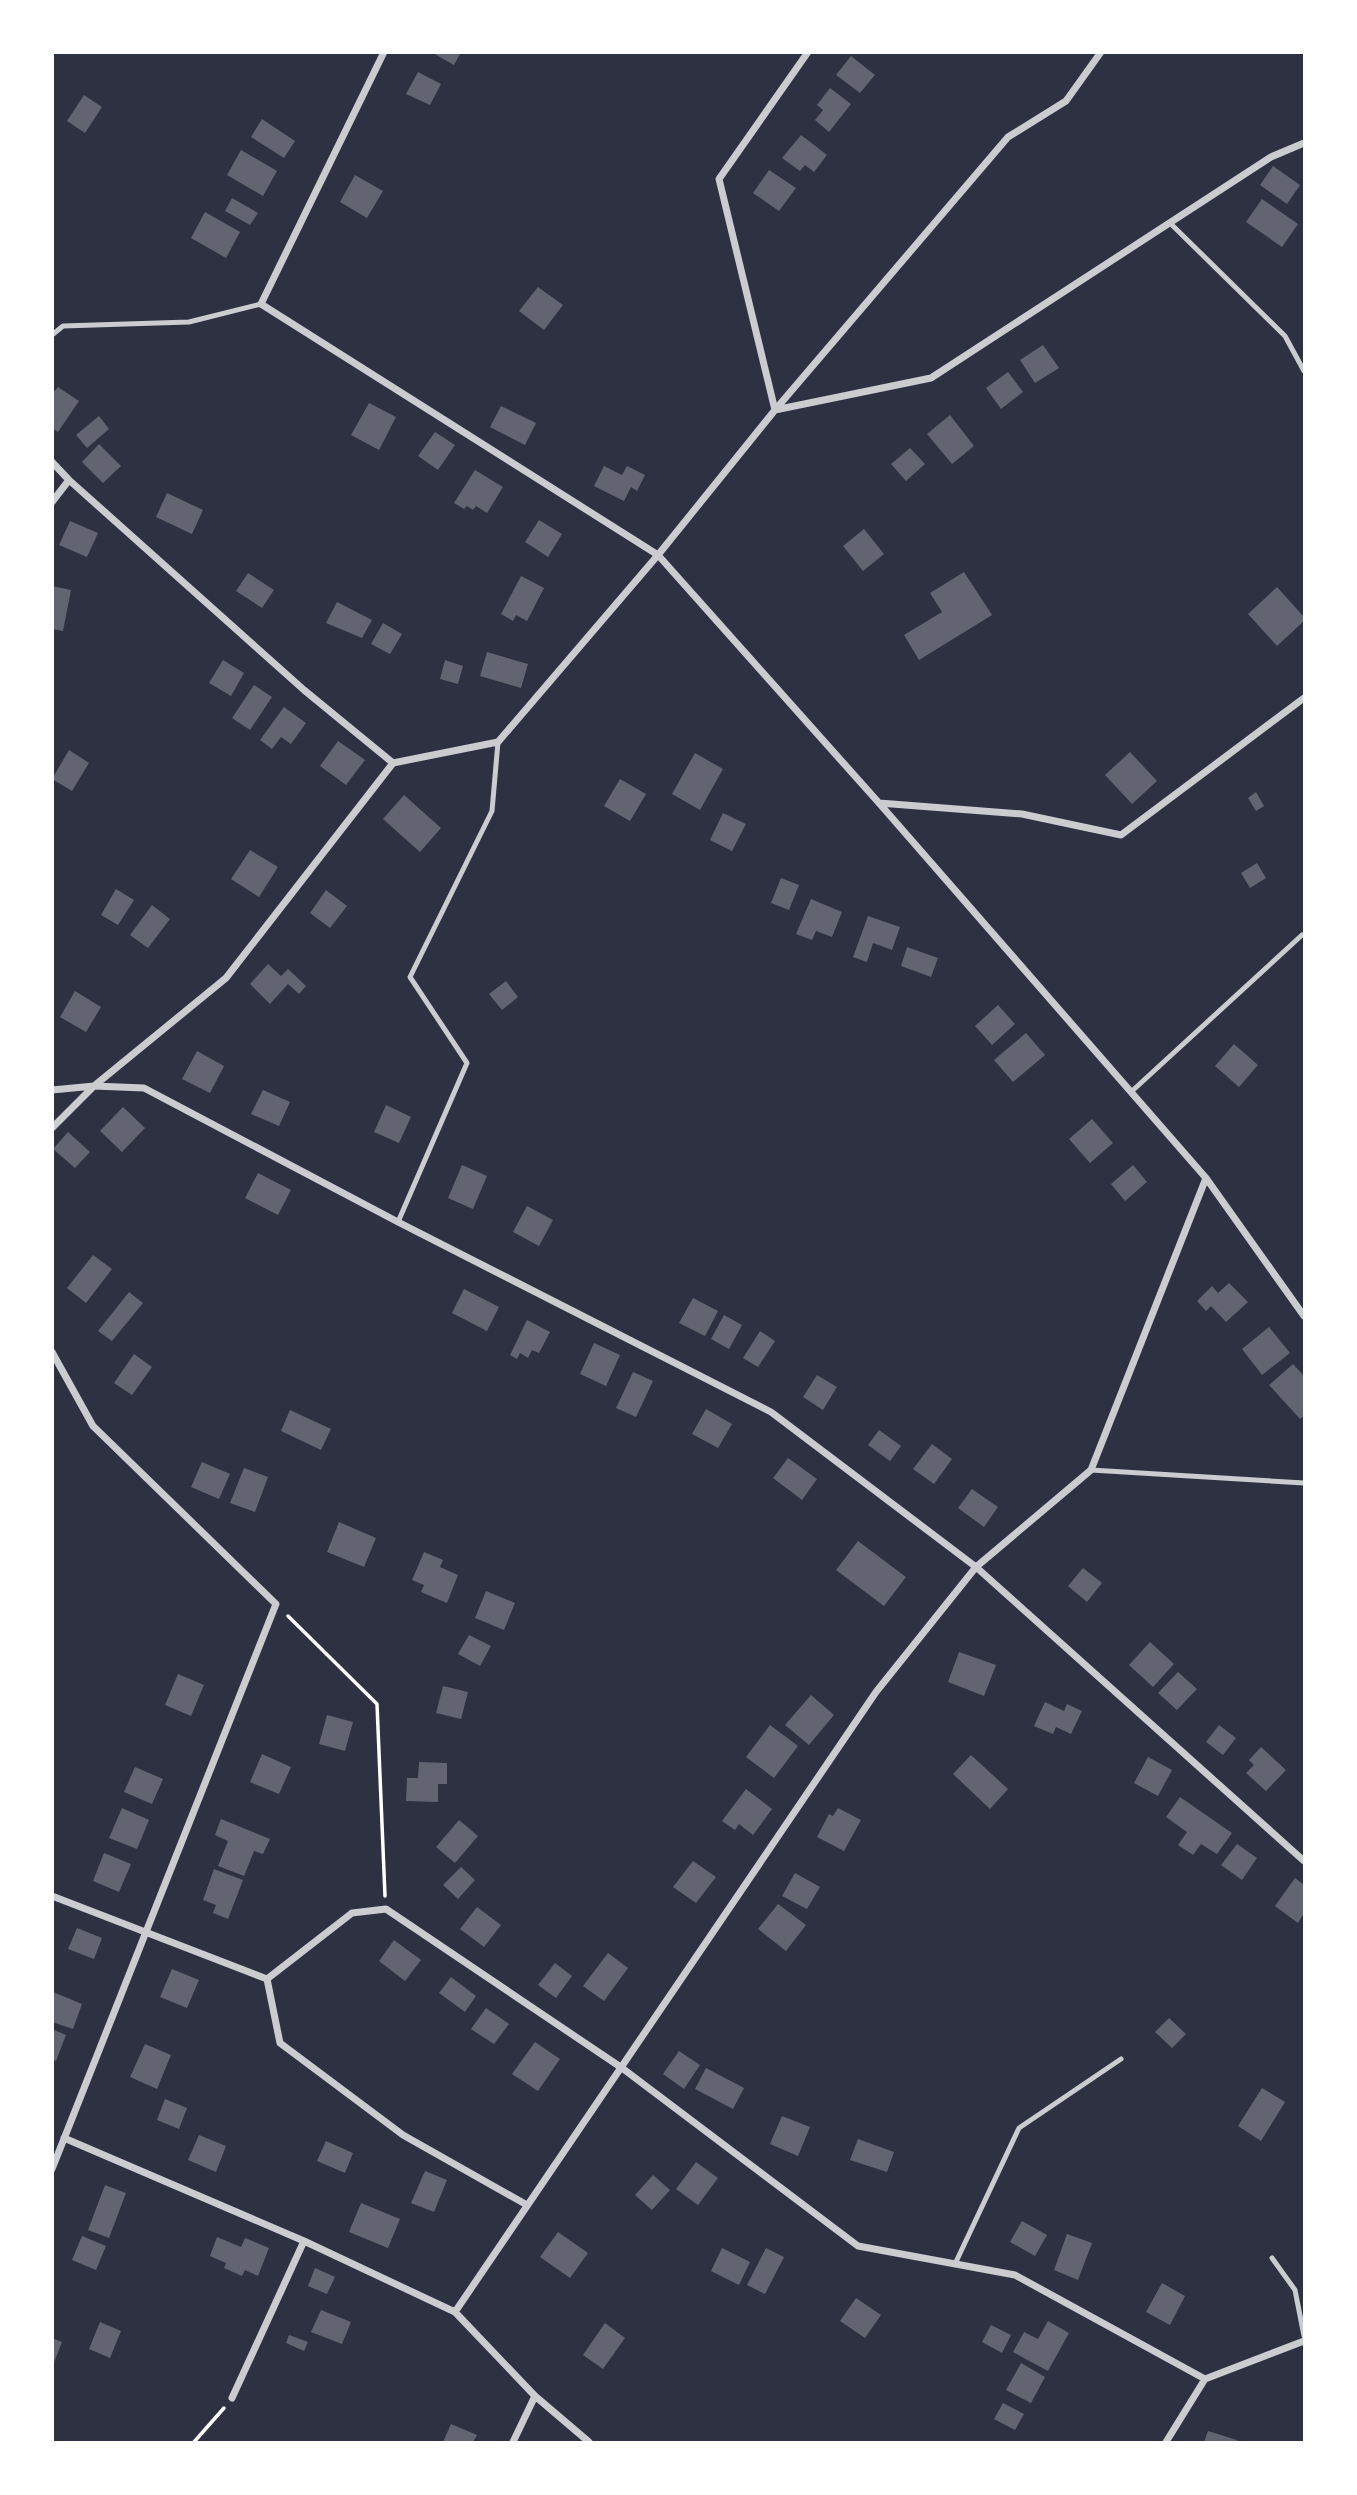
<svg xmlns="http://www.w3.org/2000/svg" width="1357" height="2495" font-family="Inter,sans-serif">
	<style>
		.building { fill: #626471 }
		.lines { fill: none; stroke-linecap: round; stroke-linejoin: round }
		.path { stroke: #fff; stroke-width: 3.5 }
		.service { stroke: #caccd0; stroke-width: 5 }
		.minor { stroke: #caccd0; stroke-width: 7 }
	</style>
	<rect width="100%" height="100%" fill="#2d3142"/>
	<path class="building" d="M431,52H461L454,65Z
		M851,56L875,75L860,93L836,75Z
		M418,72L441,84L430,105L406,94Z
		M830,88L851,104L829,132L815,120L823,110L817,105Z
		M84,95L102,107L85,133L67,121Z
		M262,119L295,141L284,158L251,137Z
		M801,135L827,155L814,172L805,165L800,171L782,158Z
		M241,150L277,171L263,196L227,175Z
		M1273,166L1300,185L1287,204L1260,185Z
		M769,170L796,188L779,211L753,193Z
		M355,175L383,191L367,218L340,202Z
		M232,198L258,213L250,225L225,211Z
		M1262,199L1298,224L1282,247L1246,222Z
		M205,212L240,232L226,258L191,238Z
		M538,287L563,305L544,330L519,311Z
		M1043,345L1059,368L1035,383L1020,360Z
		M1008,372L1023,392L1001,409L986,388Z
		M58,387L79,401L58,432L52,428V394Z
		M369,403L396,417L379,450L351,435Z
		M501,406L536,423L525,445L490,427Z
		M950,415L974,446L952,464L927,434Z
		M99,416L109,429L87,448L76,435Z
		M435,432L455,445L438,470L418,456Z
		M99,444L121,466L103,483L82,462Z
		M910,448L925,464L906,481L891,464Z
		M604,466L622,475L627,466L645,475L637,491L631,487L624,501L594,486Z
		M475,470L503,487L487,513L476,506L473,510L467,506L464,509L454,503Z
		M167,493L203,510L192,534L156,517Z
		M539,520L562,534L548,557L525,542Z
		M70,521L98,533L87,557L59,545Z
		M864,529L884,554L863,571L843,546Z
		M964,572L992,615L919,660L904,635L942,612L930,593Z
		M248,573L274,590L262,608L236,591Z
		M521,576L544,588L527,621L516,615L513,621L501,614Z
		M52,586L71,590L63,631L52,629Z
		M1277,587L1304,617V621L1277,646L1248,614Z
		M337,602L372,620L362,638L326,623Z
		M383,623L402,634L390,654L371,644Z
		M487,652L528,664L521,688L480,676Z
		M223,660L244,673L231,696L209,683Z
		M445,660L463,666L458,684L440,679Z
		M254,685L272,697L250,730L232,718Z
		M284,707L306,723L291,744L281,737L272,749L260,740Z
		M338,741L365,760L346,785L320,766Z
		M69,750L89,763L72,791L52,779Z
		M1130,752L1157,781L1132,804L1105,775Z
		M695,753L723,769L700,810L672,794Z
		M620,779L646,794L630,821L604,806Z
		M1256,792L1264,806L1256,811L1248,798Z
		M404,795L441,828L420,852L383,819Z
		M723,813L746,824L732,851L710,840Z
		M250,850L278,867L259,897L231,879Z
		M1257,863L1266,878L1250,888L1241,873Z
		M781,878L799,885L789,910L771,903Z
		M116,889L134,900L118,925L101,915Z
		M326,890L347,906L330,928L310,913Z
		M811,899L842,912L832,937L816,931L812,940L796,934Z
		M152,905L170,919L148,948L130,935Z
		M868,916L900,927L892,950L873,943L867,962L853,957Z
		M907,947L938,958L931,977L901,966Z
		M268,964L281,976L288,969L306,986L299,994L288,984L270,1004L250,984Z
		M506,981L518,997L502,1010L489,994Z
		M75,991L101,1007L86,1032L60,1017Z
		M998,1005L1015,1024L992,1045L975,1026Z
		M1026,1033L1045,1055L1013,1082L994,1060Z
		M1234,1044L1258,1065L1239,1087L1215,1066Z
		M197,1051L224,1066L210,1093L182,1079Z
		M263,1090L290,1102L279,1126L251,1114Z
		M386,1105L411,1117L399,1143L374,1132Z
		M123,1107L145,1128L122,1152L100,1131Z
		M1092,1119L1113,1143L1090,1163L1069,1139Z
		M68,1132L90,1152L75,1168L53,1149Z
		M462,1165L487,1176L473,1209L448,1198Z
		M1133,1165L1147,1182L1125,1201L1111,1184Z
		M258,1173L291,1190L278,1215L245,1198Z
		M527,1206L553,1220L539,1246L513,1232Z
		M93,1255L112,1269L86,1303L67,1288Z
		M1229,1283L1248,1302L1226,1322L1211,1306L1206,1311L1197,1301L1212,1286L1218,1293Z
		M464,1289L499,1307L487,1331L452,1313Z
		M129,1292L143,1303L112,1341L98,1331Z
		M693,1298L718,1311L705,1336L679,1323Z
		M724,1315L742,1325L729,1349L711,1339Z
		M527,1320L550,1332L539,1353L532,1350L528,1358L520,1353L517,1359L510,1355Z
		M1269,1327L1290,1353L1262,1375L1242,1349Z
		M760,1331L775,1341L758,1367L743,1358Z
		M594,1343L620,1355L606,1386L580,1374Z
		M134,1354L152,1367L132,1395L114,1383Z
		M1293,1364L1304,1376V1416L1300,1419L1269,1385Z
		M633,1372L653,1381L636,1417L616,1408Z
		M817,1375L837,1387L823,1410L803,1397Z
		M706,1409L732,1424L718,1448L692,1434Z
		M290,1410L331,1429L321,1450L281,1431Z
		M879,1430L901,1446L890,1461L868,1445Z
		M932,1444L952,1459L934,1484L913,1469Z
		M788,1458L817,1479L802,1500L773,1478Z
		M202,1462L230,1474L219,1499L191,1487Z
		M244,1468L268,1477L255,1512L230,1503Z
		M972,1489L998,1507L984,1527L958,1508Z
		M339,1522L376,1538L364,1567L327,1552Z
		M858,1541L906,1577L884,1606L836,1570Z
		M424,1552L443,1560L440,1567L458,1575L447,1603L421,1592L424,1585L412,1580Z
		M1083,1568L1102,1583L1087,1602L1068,1586Z
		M486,1591L515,1603L504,1630L475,1618Z
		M469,1635L491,1646L480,1666L458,1654Z
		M1150,1642L1174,1664L1153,1687L1129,1665Z
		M959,1652L996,1665L984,1696L948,1682Z
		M1178,1672L1197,1689L1177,1710L1158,1693Z
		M178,1674L204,1685L191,1716L165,1705Z
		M443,1686L468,1692L461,1719L436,1713Z
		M811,1695L834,1715L809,1745L785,1725Z
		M1045,1702L1064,1711L1067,1704L1082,1711L1071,1734L1056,1727L1053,1734L1034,1726Z
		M327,1715L353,1722L345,1751L319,1744Z
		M770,1725L798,1746L774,1778L746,1757Z
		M1219,1725L1236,1738L1223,1755L1206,1742Z
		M1261,1747L1286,1770L1266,1791L1246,1773L1254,1765L1249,1760Z
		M262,1754L291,1767L279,1794L250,1782Z
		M971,1755L1008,1789L990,1809L953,1774Z
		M1148,1757L1172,1770L1158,1796L1134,1783Z
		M419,1762L447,1763V1784H438V1802L406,1801L407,1778H418Z
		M135,1767L163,1779L152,1804L124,1792Z
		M746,1789L772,1809L753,1835L739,1824L735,1830L722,1821Z
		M1180,1797L1232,1833L1217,1854L1201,1844L1193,1855L1178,1845L1187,1832L1166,1817Z
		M122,1808L149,1820L137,1849L109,1838Z
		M838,1808L861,1820L844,1851L817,1837L829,1814L833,1816Z
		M221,1819L270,1839L263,1854L254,1851L244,1876L218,1866L228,1841L215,1835Z
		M459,1820L478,1836L455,1863L436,1847Z
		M1237,1844L1257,1858L1242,1880L1221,1865Z
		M104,1853L131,1864L119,1892L93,1881Z
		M693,1861L716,1877L696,1903L673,1887Z
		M461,1867L475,1880L458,1899L443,1885Z
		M214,1869L243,1880L228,1919L213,1913L216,1905L203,1900Z
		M795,1873L820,1887L807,1909L782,1896Z
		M1295,1878L1304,1885V1913L1298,1923L1275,1906Z
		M778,1904L806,1925L786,1951L758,1929Z
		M477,1907L501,1925L484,1947L460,1929Z
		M77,1928L102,1938L94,1959L68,1949Z
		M394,1940L421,1960L405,1981L379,1961Z
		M608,1953L628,1968L604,2001L583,1986Z
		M555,1963L572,1976L556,1998L538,1985Z
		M172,1969L199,1980L187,2008L160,1997Z
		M451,1977L476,1996L465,2012L439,1993Z
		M53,1992L82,2004L73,2029L52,2022Z
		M486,2008L509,2024L494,2044L471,2029Z
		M1169,2018L1186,2034L1172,2048L1155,2032Z
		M52,2029L66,2035L56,2061L52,2059Z
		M535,2042L560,2059L538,2091L512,2074Z
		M145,2044L171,2055L157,2089L130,2077Z
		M679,2051L700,2065L684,2089L663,2074Z
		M706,2068L744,2088L733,2109L695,2089Z
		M1262,2088L1285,2102L1261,2141L1238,2126Z
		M165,2099L187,2108L179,2129L157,2120Z
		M782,2116L810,2127L798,2156L770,2144Z
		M199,2135L226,2146L216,2172L188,2160Z
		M858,2139L894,2152L887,2172L850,2160Z
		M326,2141L353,2153L345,2173L317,2161Z
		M696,2162L718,2178L698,2205L676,2189Z
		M425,2171L447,2180L434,2212L411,2203Z
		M653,2175L670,2190L652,2210L635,2195Z
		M105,2185L126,2193L109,2238L88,2230Z
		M361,2203L400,2219L388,2248L349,2232Z
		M1022,2221L1047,2235L1035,2256L1010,2242Z
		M558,2232L588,2253L570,2278L540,2257Z
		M1067,2234L1092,2243L1078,2280L1054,2270Z
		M82,2236L106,2246L96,2270L72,2260Z
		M217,2237L241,2247L245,2238L269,2248L258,2276L245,2270L242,2276L224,2268L226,2263L210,2256Z
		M722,2248L750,2262L739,2285L711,2271Z
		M766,2248L784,2257L765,2294L747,2285Z
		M315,2268L335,2277L327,2294L308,2286Z
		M1162,2283L1185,2296L1170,2325L1146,2312Z
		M856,2298L881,2315L865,2338L840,2321Z
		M321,2310L351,2322L342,2344L311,2332Z
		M1048,2321L1069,2333L1048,2371L1013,2352L1024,2332L1038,2339Z
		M100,2322L121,2331L110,2358L89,2349Z
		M605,2323L625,2338L603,2369L583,2355Z
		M991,2325L1011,2335L1002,2353L982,2342Z
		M289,2335L308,2342L304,2351L286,2343Z
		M52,2338L62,2342L53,2365H52Z
		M1021,2363L1045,2377L1031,2403L1006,2390Z
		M1003,2403L1024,2414L1015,2430L994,2419Z
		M451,2424L477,2435L473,2442H443Z
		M1208,2431L1237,2440L1236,2442H1204Z"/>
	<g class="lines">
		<path class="path" d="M288,1616L377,1704L385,1896
			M194,2442L224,2408"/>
		<path class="service" d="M1171,224L1285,336L1304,371
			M52,335L63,326L189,322L261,304
			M1131,1092L1302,935
			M398,1222L467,1063L410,977L492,811L498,742
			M1091,1470L1304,1483
			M1272,2258L1295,2290L1304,2336
			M955,2264L1019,2128L1121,2059"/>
		<path class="minor" d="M384,52L261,304L658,555L775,410L1008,137L1066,101L1101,52
			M808,52L719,179L775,410L931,378L1271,157L1304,143
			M52,462L69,480L304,690L393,763
			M52,502L69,480
			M393,763L498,742L658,555L879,803L1206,1178L1304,1316
			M879,803L1022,814L1121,835L1304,698
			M52,1090L94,1086L144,1088L398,1222L771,1412L976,1567L1304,1861
			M52,1128L94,1086L226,978L393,763
			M52,1352L93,1426L276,1604L52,2169
			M52,1896L267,1979L280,2043L403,2135L527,2205
			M267,1979L352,1913L386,1909L622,2068L858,2246L1015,2275L1205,2379L1304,2341
			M64,2138L304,2241L455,2312L535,2396L513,2442
			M455,2312L876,1692L976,1567L1091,1470L1206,1178
			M535,2396L589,2442
			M232,2398L304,2241
			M1166,2442L1205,2379"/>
	</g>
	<rect width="1357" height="2495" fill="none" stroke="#ffffff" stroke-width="108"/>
</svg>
